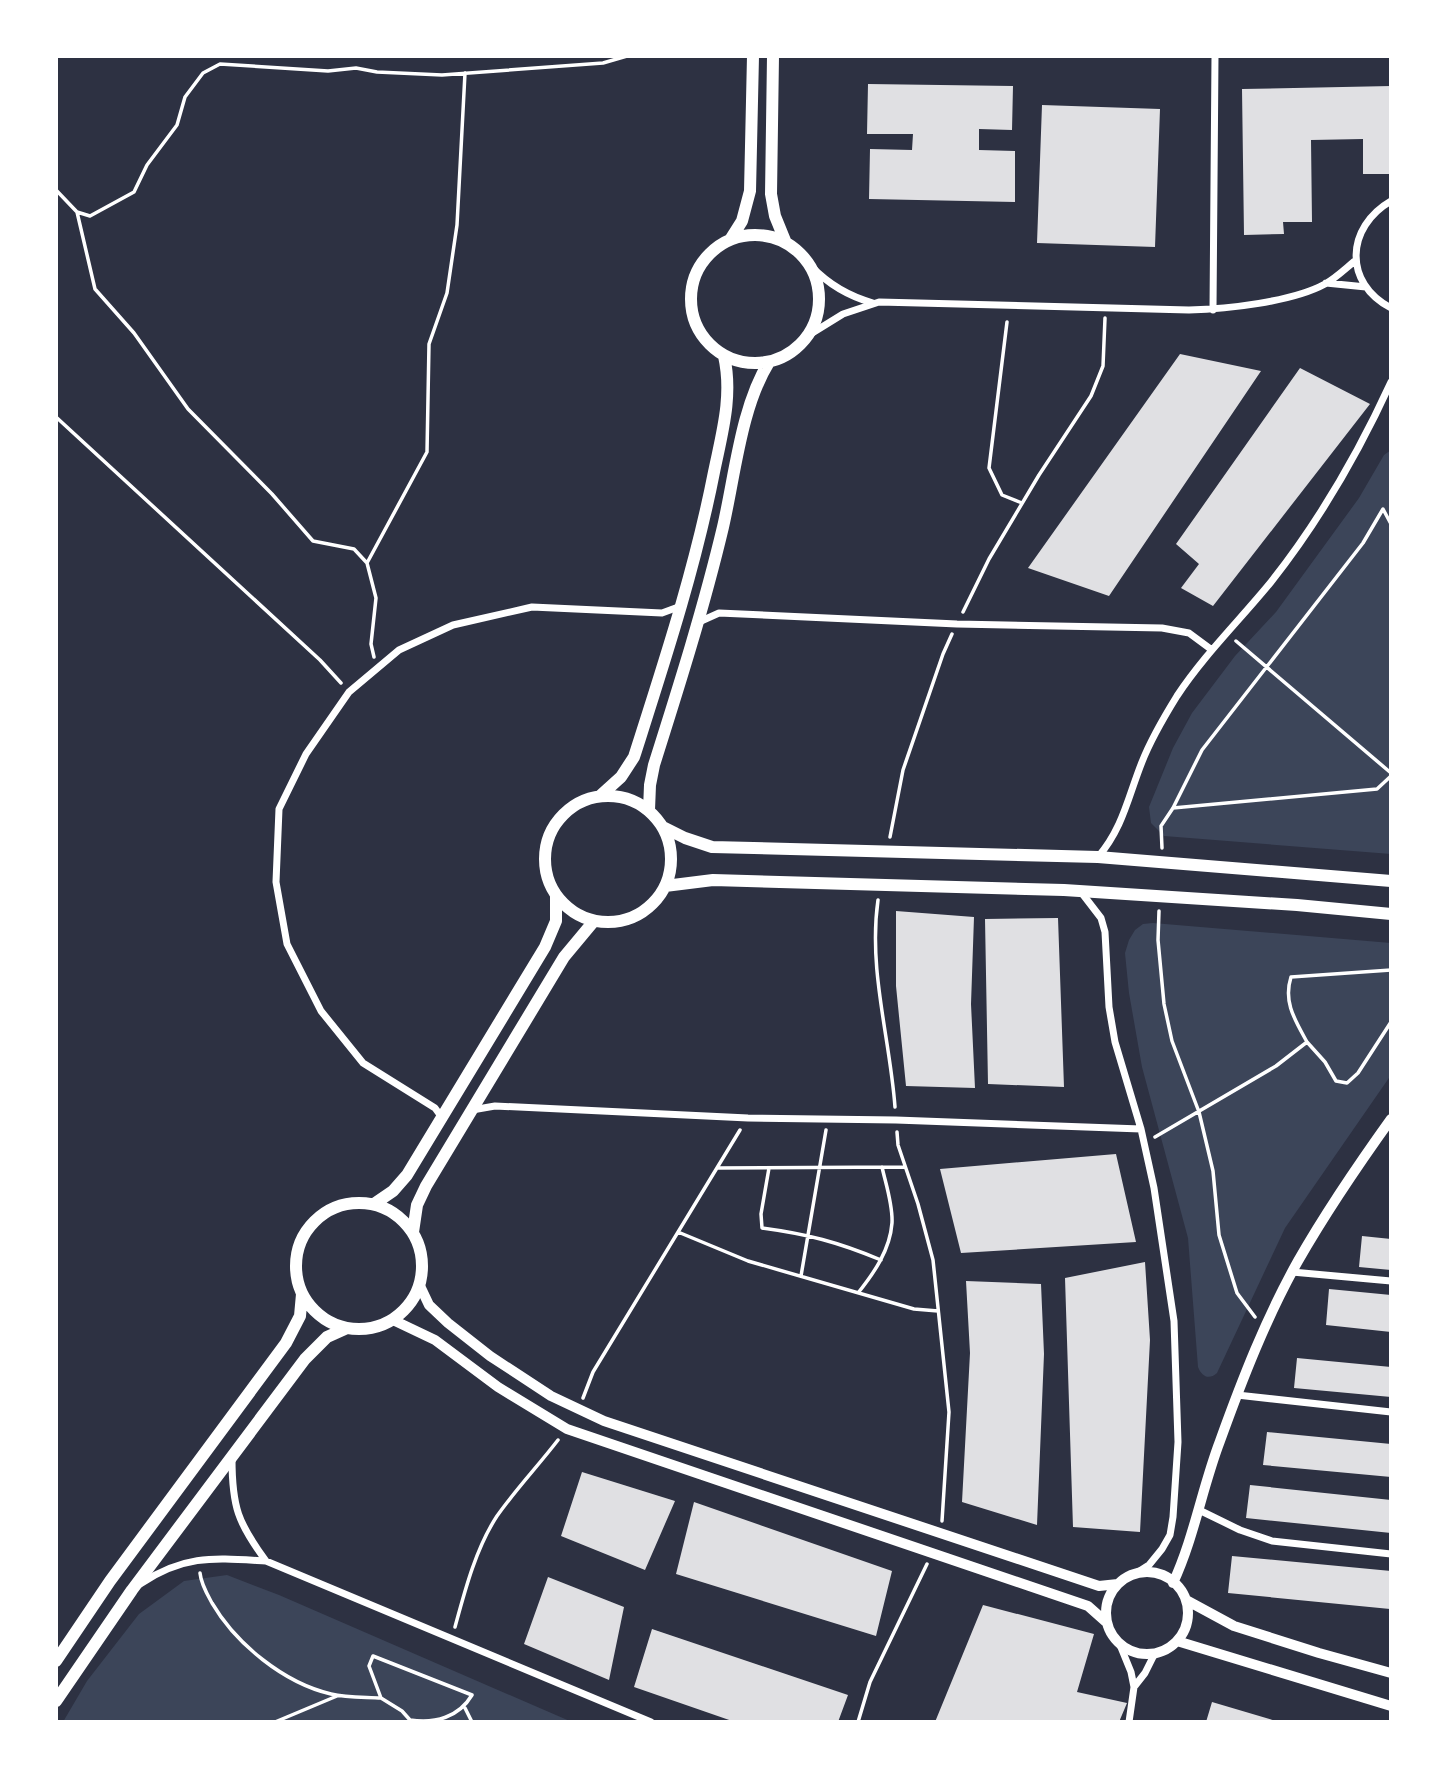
<svg xmlns="http://www.w3.org/2000/svg" width="1447" height="1778" font-family="'Titillium Web',sans-serif">
	<style>
		.green { fill: #3c4559 }
		.building { fill: #e0e0e3 }
		.lines { fill: none; stroke-linecap: round; stroke-linejoin: round }
		.path { stroke: #fff; stroke-width: 3.5 }
		.minor { stroke: #fff; stroke-width: 7 }
		.tertiary { stroke: #fff; stroke-width: 10 }
		.secondary { stroke: #fff; stroke-width: 12 }
	</style>
	<rect width="100%" height="100%" fill="#2d3142"/>
	<path class="green" d="M1391,450V854L1164,836L1151,823L1149,807L1173,748L1192,713L1235,656L1276,612L1359,498L1384,455Z
		M1153,923L1391,943V1075L1285,1228L1217,1373C1209,1380 1202,1377 1198,1367L1188,1238L1142,1067L1129,993L1125,953L1129,940L1135,930L1143,924Z
		M227,1575L279,1595L572,1722H63L87,1681L139,1614L184,1581Z"/>
	<path class="building" d="M868,84L1013,86L1012,130L979,129V150L1015,151V202L869,199L870,149L912,150L913,134H867Z
		M1391,86V174H1363V139L1311,140L1312,222H1283L1284,234L1244,235L1242,89Z
		M1042,105L1160,109L1155,247L1037,243Z
		M1180,354L1261,371L1109,596L1028,568Z
		M1300,368L1370,404L1213,606L1181,588L1199,564L1176,544Z
		M896,911L974,917L971,1004L975,1088L906,1086L896,986Z
		M1058,918L1064,1087L988,1084L985,919Z
		M1116,1154L1136,1242L961,1253L940,1169Z
		M1362,1236L1391,1239V1270L1359,1267Z
		M1145,1262L1150,1340L1140,1532L1073,1527L1065,1278Z
		M966,1281L1041,1284L1044,1354L1037,1525L962,1502L970,1353Z
		M1329,1289L1391,1295V1332L1326,1325Z
		M1297,1358L1391,1367V1397L1294,1388Z
		M1267,1432L1391,1444V1477L1263,1465Z
		M582,1472L675,1501L645,1570L561,1536Z
		M1250,1485L1391,1500V1533L1246,1518Z
		M694,1502L892,1571L876,1636L676,1574Z
		M1232,1556L1391,1571L1390,1609L1228,1593Z
		M548,1577L624,1607L609,1680L524,1644Z
		M983,1605L1094,1634L1077,1692L1127,1703L1119,1722H935Z
		M652,1629L848,1695L838,1722H735L634,1687Z
		M1212,1702L1276,1721V1722H1206Z"/>
	<g class="lines">
		<path class="path" d="M56,190L77,212L95,289L134,333L188,409L272,494L313,541L354,549L367,563L376,598L371,644L374,657
			M77,212L90,216L134,192L147,165L177,125L185,97L203,73L220,64L328,71L356,68L377,72L442,75L603,63L627,56
			M1007,322L989,468L1002,495L1022,503
			M56,417L320,660L341,683
			M367,563L427,452L429,344L447,293L457,225L465,73
			M963,612L989,559L1039,475L1091,396L1103,366L1105,318
			M1236,641L1391,773
			M1173,808L1377,789L1391,776
			M890,837L903,770L943,654L952,634
			M1162,848L1161,826L1173,808L1202,750L1363,543L1383,509L1391,524
			M878,900C868,970 890,1038 895,1107
			M1159,911L1158,940L1164,1004L1172,1041L1199,1112L1213,1171L1219,1235L1237,1293L1255,1317
			M1307,1042L1325,1062L1336,1081L1347,1083L1358,1073L1391,1022
			M897,1132L898,1145L918,1204L933,1260L949,1412L942,1521
			M1155,1137L1276,1066L1307,1042C1295,1020 1283,1002 1291,977L1391,970
			M717,1168L905,1167
			M769,1168L761,1214L762,1228C807,1234 838,1242 881,1260
			M678,1232L748,1261L914,1309L938,1311
			M801,1276L826,1130
			M858,1293C874,1273 890,1250 892,1223C893,1205 886,1185 882,1167
			M583,1398L593,1372L740,1130
			M200,1573C201,1584 207,1594 212,1603C236,1644 284,1683 331,1694C347,1698 365,1697 381,1698
			M455,1627C465,1590 476,1548 497,1516C516,1489 538,1466 558,1440
			M373,1656L472,1695C459,1717 435,1724 410,1720L402,1711L381,1698L369,1666Z
			M465,1708L472,1722
			M275,1722L337,1696
			M858,1722L870,1682L927,1564"/>
		<path class="minor" d="M1391,201C1346,227 1343,283 1391,308
			M811,266C829,285 848,296 873,303
			M1326,283L1366,287
			M1213,310L1215,56
			M809,335L843,314L879,302L1189,310C1227,309 1292,302 1325,284C1336,278 1346,268 1356,260
			M699,622L719,613L957,624L1162,628L1189,633L1212,650
			M1098,857C1123,828 1128,797 1142,762C1151,739 1164,717 1177,696C1204,655 1240,620 1271,582C1320,520 1358,454 1391,382
			M1081,892L1101,918L1105,932L1109,1007L1115,1042L1141,1129L1154,1188L1174,1321L1178,1442L1173,1517L1170,1535L1162,1549L1149,1565L1135,1574
			M472,1110L495,1106L748,1118L896,1120L1141,1129
			M443,1119L435,1108L363,1063L321,1011L287,944L276,882L279,809L306,754L349,692L399,650L453,625L532,607L662,613L681,606
			M1292,1272L1391,1281
			M1237,1395L1391,1412
			M232,1459C232,1507 238,1523 266,1561
			M1199,1510L1240,1530L1272,1541L1391,1554
			M140,1584C185,1554 215,1558 266,1561L651,1722
			M1120,1645L1131,1672L1134,1687L1145,1673L1155,1653
			M1129,1722L1134,1687"/>
		<path class="tertiary" d="M420,1286L429,1305L448,1323L490,1356L551,1396L604,1421L1099,1586L1118,1584
			M393,1320L435,1340L498,1387L567,1429L1088,1606L1106,1622
			M1106 1613a41 41 0 1 1 82 0a41 41 0 1 1-82 0Z
			M1173,1583C1194,1538 1202,1488 1220,1441C1242,1380 1266,1318 1298,1261C1326,1212 1358,1165 1391,1119
			M1186,1600L1234,1626L1319,1653L1391,1673
			M1177,1641L1391,1706"/>
		<path class="secondary" d="M773,56L771,194L775,216L786,243
			M691 299a64 64 0 1 1 128 0a64 64 0 1 1-128 0Z
			M730,240L742,221L750,191L753,56
			M545 859a63 63 0 1 1 126 0a63 63 0 1 1-126 0Z
			M600,796L621,777L634,757C664,663 695,569 714,472C722,433 733,396 724,356
			M649,810L650,785L654,765C679,686 704,607 723,527C735,475 741,407 769,362
			M663,827L685,838L712,847L1098,857L1391,881
			M665,886L713,880L1064,890L1297,905L1391,914
			M296 1266a63 63 0 1 1 126 0a63 63 0 1 1-126 0Z
			M374,1204L393,1191L407,1175L545,947L556,921V896
			M413,1232L417,1205L426,1186L564,957L594,921
			M56,1661L110,1581L286,1343L300,1316L302,1294
			M56,1701L132,1590L305,1359L327,1337L347,1328"/>
	</g>
	<rect width="1447" height="1778" fill="none" stroke="#ffffff" stroke-width="116"/>
</svg>
